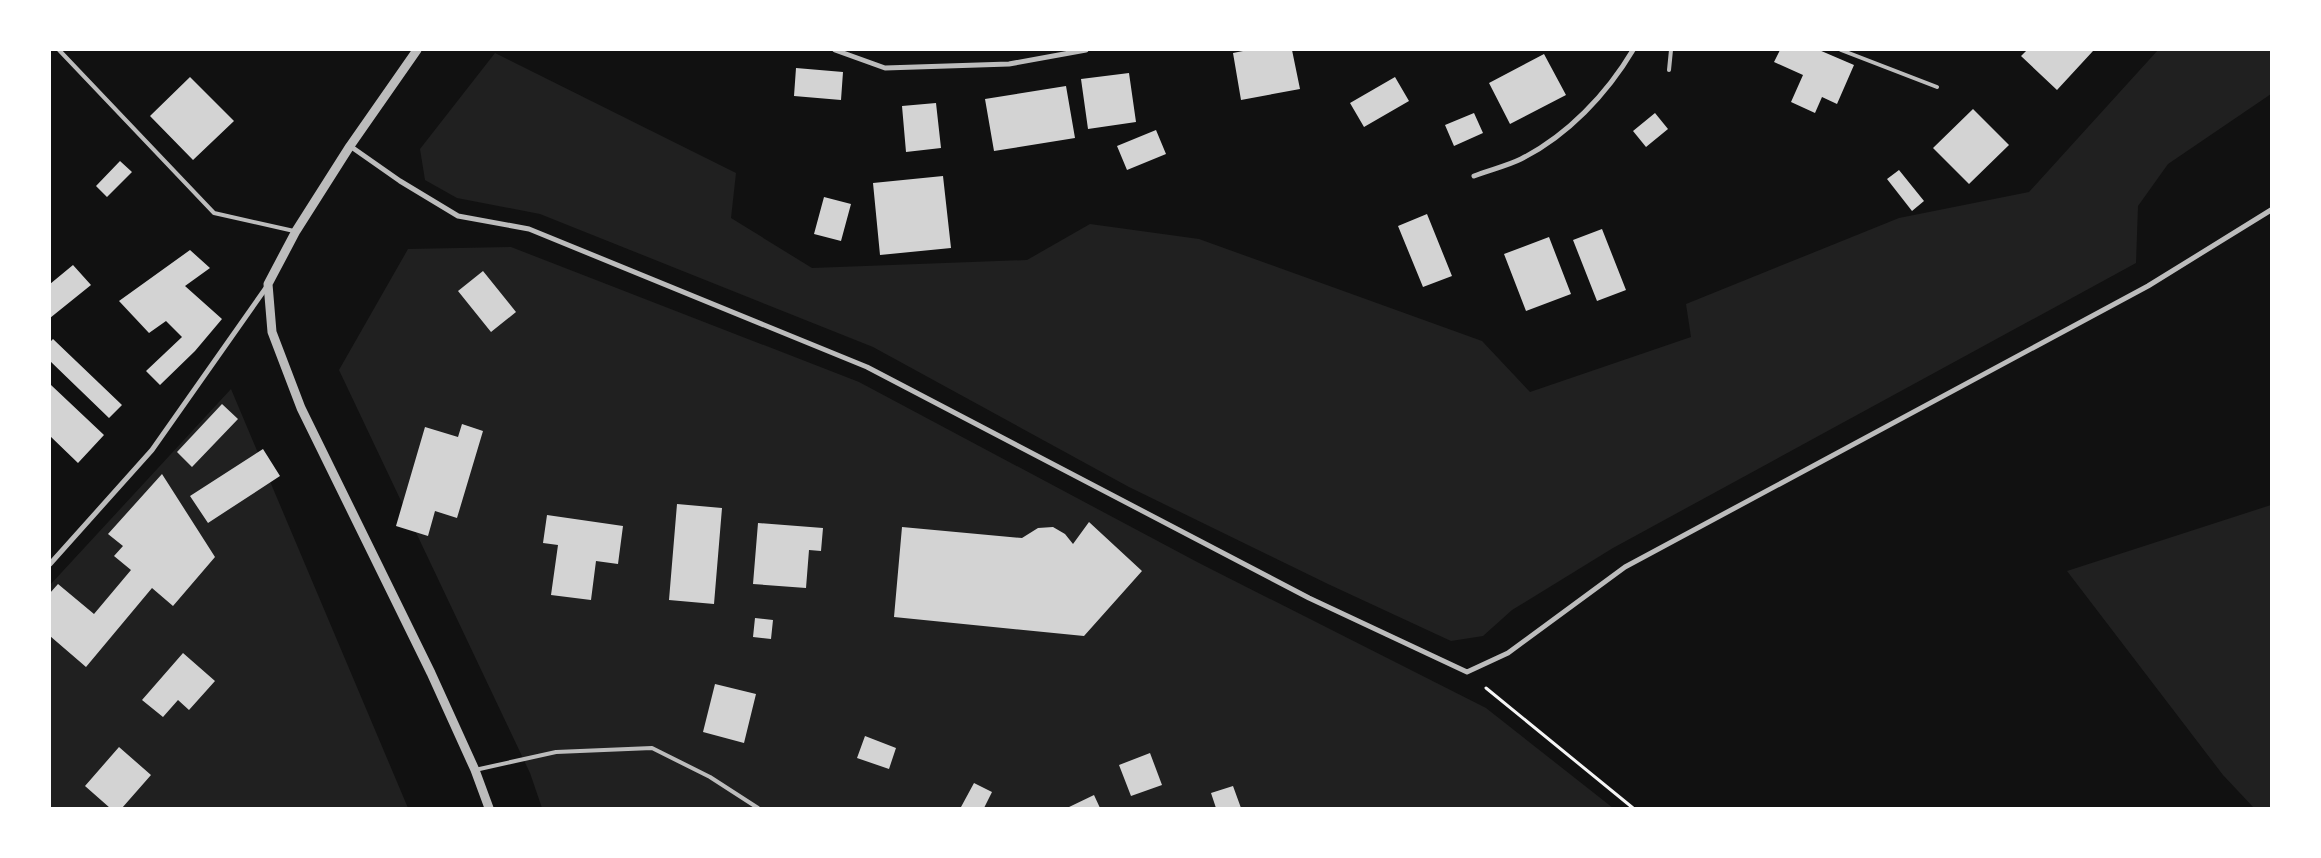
<svg xmlns="http://www.w3.org/2000/svg" width="2321" height="858" font-family="'PT Sans Narrow',sans-serif">
	<style>
		.green { fill: #202020 }
		.building { fill: #d3d3d3 }
		.lines { fill: none; stroke-linecap: round; stroke-linejoin: round }
		.path { stroke: #f5f5f5; stroke-width: 3 }
		.service { stroke: #bcbcbc; stroke-width: 4 }
		.minor { stroke: #bcbcbc; stroke-width: 5 }
		.tertiary { stroke: #bcbcbc; stroke-width: 9 }
	</style>
	<rect width="100%" height="100%" fill="#111"/>
	<path class="green" d="M2158,50H2271V94L2168,164L2138,206L2136,263L1613,548L1512,610L1483,636L1451,641L1328,584L1129,487L873,347L540,214L457,198L425,180L420,149L495,53L736,173L731,218L812,268L1027,260L1090,224L1199,239L1482,341L1530,392L1691,337L1686,304L1899,218L2029,192Z
		M511,247L859,382L1199,563L1486,708L1613,808H542L530,773L339,370L408,249Z
		M231,389L408,808H50V585Z
		M2271,505V808H2254L2223,775L2067,571Z"/>
	<path class="building" d="M1248,50H1292L1300,89L1241,100L1233,53Z
		M1780,50H1819L1854,65L1837,104L1822,97L1815,113L1791,102L1803,75L1774,62Z
		M2027,50H2092L2093,51L2057,90L2021,56Z
		M1544,54L1566,95L1510,124L1489,83Z
		M796,68L843,72L841,100L794,96Z
		M1129,73L1136,122L1088,129L1081,79Z
		M190,77L234,121L193,160L150,116Z
		M1395,77L1409,101L1364,127L1350,103Z
		M1066,86L1075,138L994,151L985,99Z
		M936,103L941,148L906,152L902,106Z
		M1973,109L2009,145L1969,184L1933,148Z
		M1474,113L1483,133L1454,146L1445,125Z
		M1655,113L1668,129L1646,147L1633,131Z
		M1156,130L1166,154L1127,170L1117,146Z
		M120,161L132,172L107,197L96,186Z
		M1899,170L1924,201L1912,211L1887,179Z
		M943,176L951,248L880,255L873,183Z
		M824,197L851,204L841,241L814,234Z
		M1427,214L1452,276L1423,287L1398,226Z
		M1602,229L1626,290L1597,301L1573,240Z
		M1549,237L1571,294L1526,311L1504,254Z
		M190,250L210,268L185,286L222,319L195,351L160,385L146,371L182,337L166,321L149,333L119,301Z
		M73,265L91,285L50,318V284Z
		M483,271L516,312L491,332L458,291Z
		M53,339L122,405L109,418L50,361V342Z
		M51,385L104,435L78,463L50,436Z
		M222,404L238,419L192,467L177,452Z
		M462,424L483,431L457,518L435,511L428,536L396,526L425,427L458,437Z
		M263,449L280,476L208,523L190,496Z
		M162,474L215,557L173,606L152,588L86,667L50,636V593L58,584L94,614L131,570L114,556L123,546L108,534Z
		M677,504L722,508L714,604L669,600Z
		M547,515L623,526L618,564L596,561L591,600L551,595L558,545L543,543Z
		M1089,522L1142,571L1084,636L894,617L902,527L1022,538L1038,528L1053,527L1065,534L1073,544Z
		M758,523L823,528L821,551L809,550L806,588L753,584Z
		M755,618L773,620L771,639L753,637Z
		M183,653L215,681L189,710L178,700L163,717L142,700Z
		M715,684L756,694L744,743L703,732Z
		M865,736L896,748L889,769L857,758Z
		M119,747L151,775L122,808H110L85,786Z
		M1150,753L1162,785L1131,796L1119,765Z
		M974,783L992,792L984,808L961,807Z
		M1233,786L1241,808H1216L1211,793Z
		M1094,795L1100,808H1067Z"/>
	<g class="lines">
		<path class="path" d="M1486,688L1633,808"/>
		<path class="service" d="M59,50L214,213L294,231
			M1841,50L1937,87
			M1669,70L1671,50
			M475,770L556,752L652,748L710,777L758,808"/>
		<path class="minor" d="M835,50L885,68L1009,64L1086,50
			M350,146L400,181L458,216L529,229L867,367L1309,598L1467,672L1508,653L1625,567L2148,286L2271,210
			M1474,176C1489,170 1507,166 1521,159C1567,136 1607,94 1633,50
			M50,564L152,450L268,285"/>
		<path class="tertiary" d="M417,50L350,146L296,231L268,284L272,332L301,408L431,673L475,770L489,808"/>
	</g>
	<rect width="2321" height="858" fill="none" stroke="#ffffff" stroke-width="102"/>
</svg>
